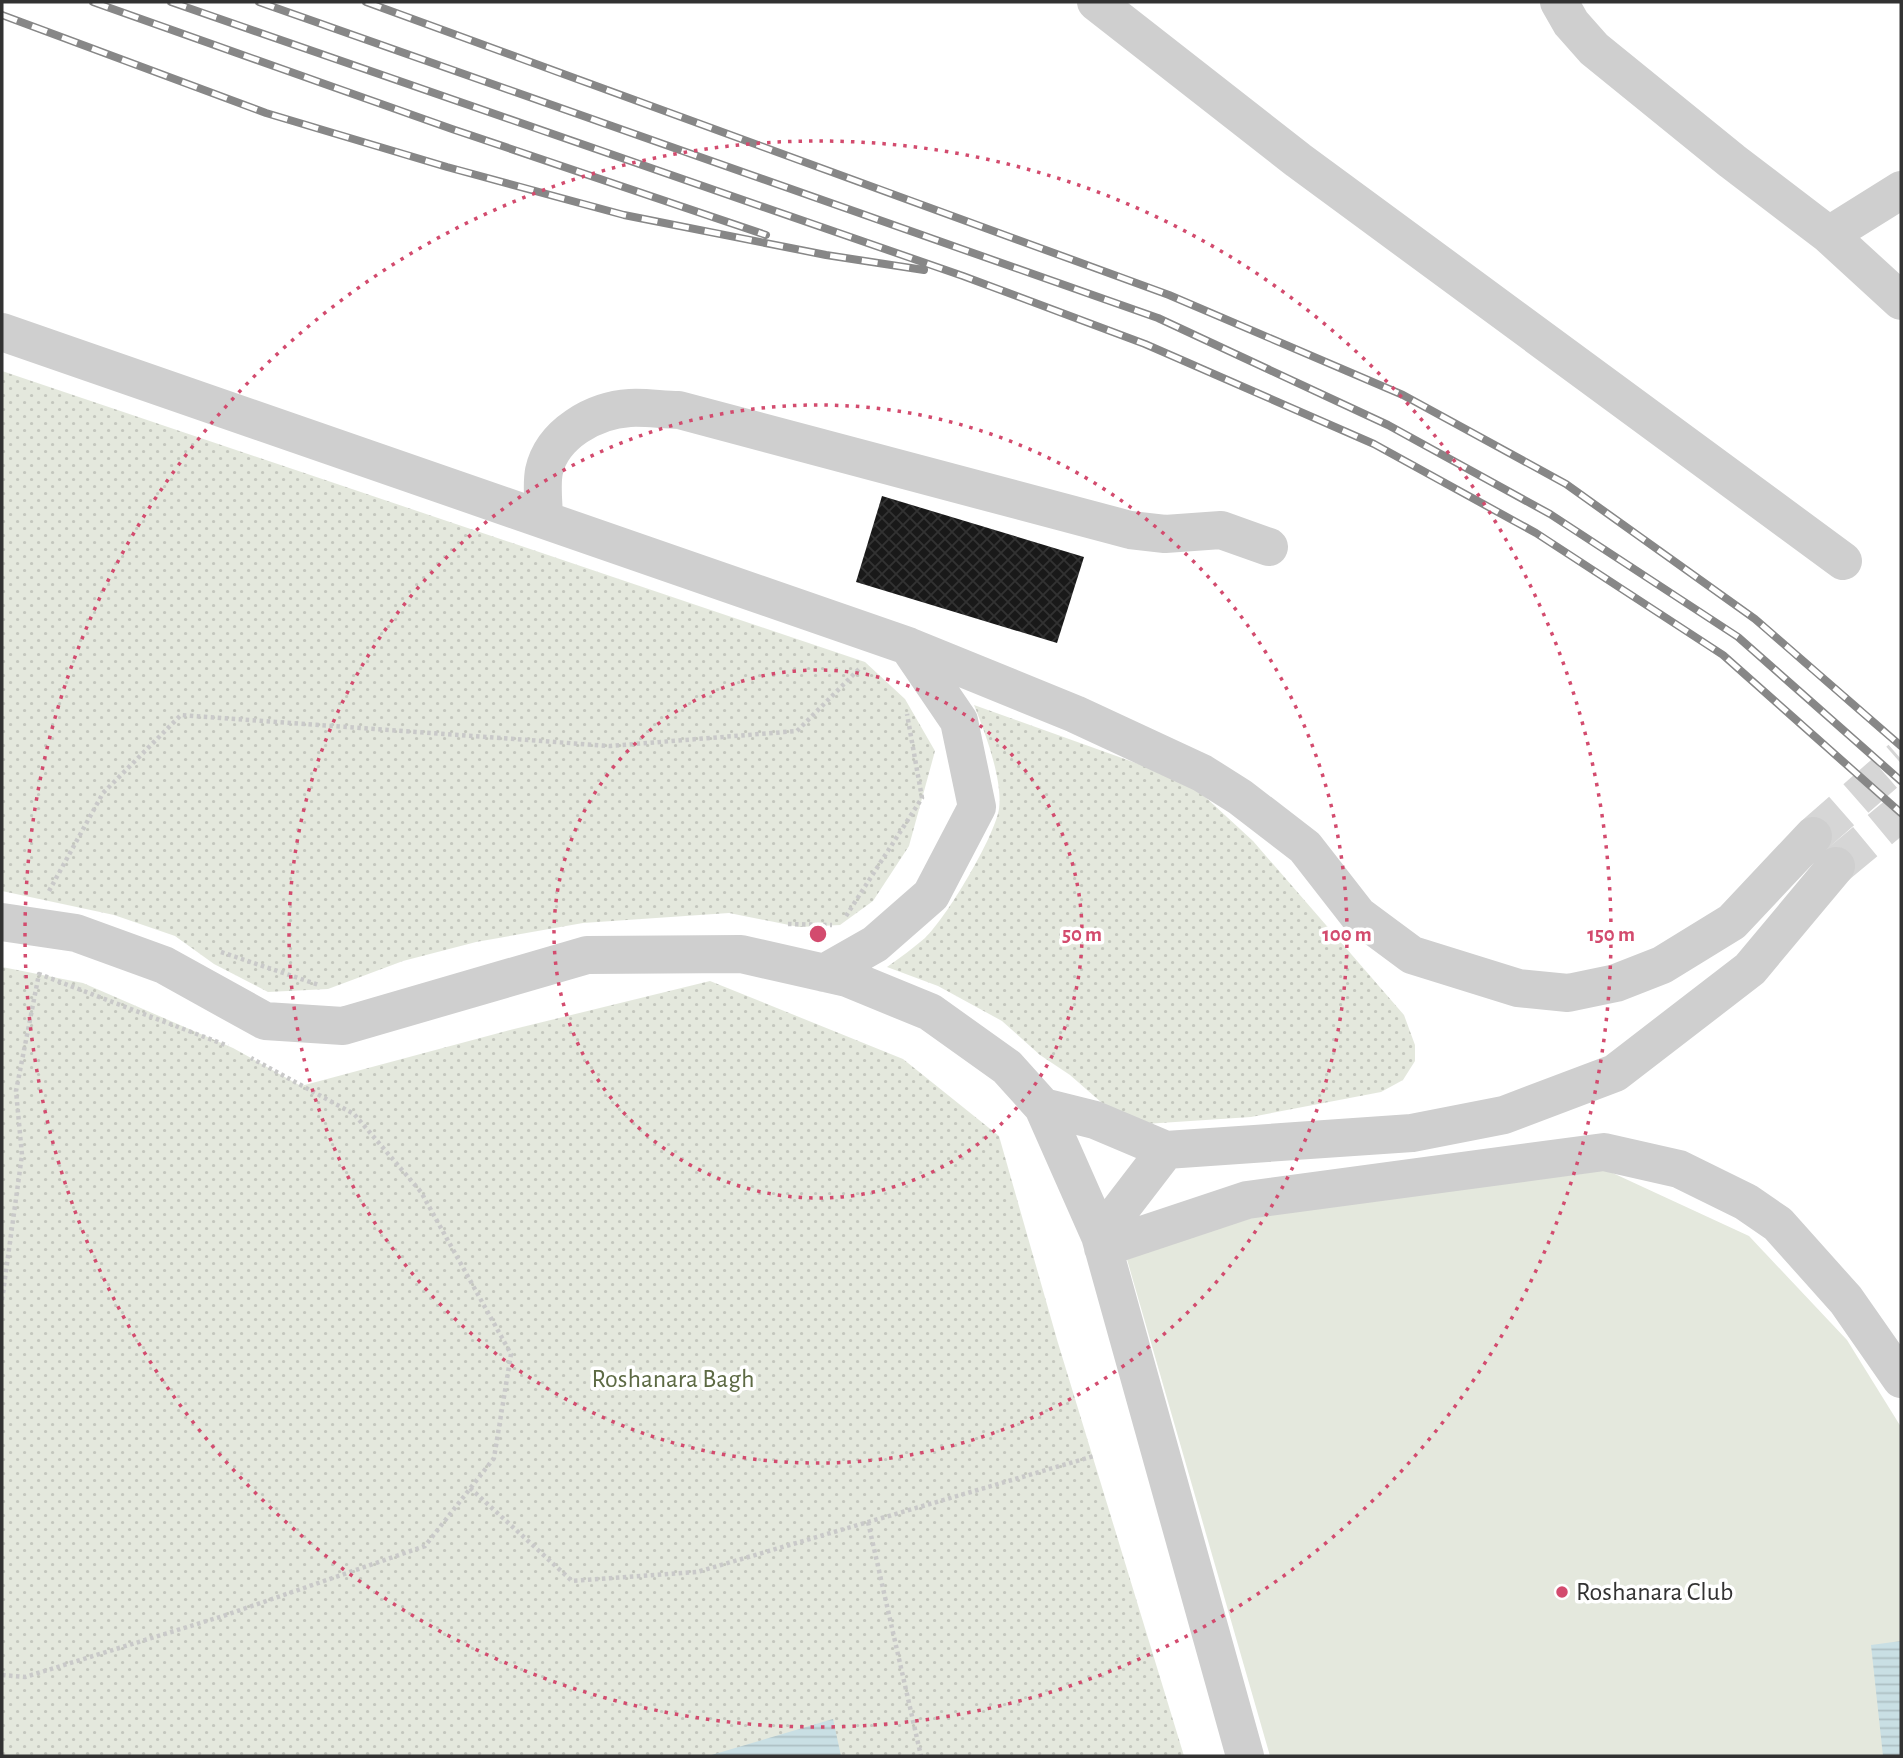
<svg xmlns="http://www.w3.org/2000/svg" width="1903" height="1758" font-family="'Alegreya Sans',sans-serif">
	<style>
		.green { fill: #e4e8dd }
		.park { fill: url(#park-dots) }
		.water { fill: url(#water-rules) }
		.building { fill: url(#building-cross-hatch) }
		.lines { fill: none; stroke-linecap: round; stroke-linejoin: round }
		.minor-tunnel { stroke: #d6d6d6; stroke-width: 38; stroke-dasharray: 38 19; stroke-linecap: butt }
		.path { stroke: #c9c9c9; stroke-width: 4.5; stroke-dasharray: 3.5 3.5; stroke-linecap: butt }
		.minor { stroke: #cfcfcf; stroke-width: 38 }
		.rail-casing { stroke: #878787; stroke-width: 8 }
		.rail { stroke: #fff; stroke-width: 5; stroke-dasharray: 16; stroke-linecap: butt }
		.ring { fill: none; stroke: #d34b6e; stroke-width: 3.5; stroke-dasharray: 3.5 7 }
		.poi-dot { fill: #d34b6e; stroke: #fff; stroke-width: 2.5 }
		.labels { text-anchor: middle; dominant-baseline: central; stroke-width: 7; stroke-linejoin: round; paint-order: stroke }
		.park-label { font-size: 26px; fill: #5d6a44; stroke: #fff }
		.poi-label { font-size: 26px; fill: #323232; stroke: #fff; text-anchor: start }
		.centre { fill: #d34b6e; stroke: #fff; stroke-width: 3.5 }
		.ring-label { font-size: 21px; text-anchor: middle; font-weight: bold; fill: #d34b6e; stroke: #fff; stroke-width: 7; stroke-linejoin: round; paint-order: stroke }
	</style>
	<defs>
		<pattern id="park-dots" width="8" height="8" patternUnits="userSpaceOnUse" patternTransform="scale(1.75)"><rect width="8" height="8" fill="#e4e8dd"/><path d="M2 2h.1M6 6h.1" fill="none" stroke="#c4c7be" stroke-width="1.8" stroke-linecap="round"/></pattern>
		<pattern id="water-rules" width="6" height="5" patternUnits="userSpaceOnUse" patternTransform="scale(1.75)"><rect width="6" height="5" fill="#c9dfe4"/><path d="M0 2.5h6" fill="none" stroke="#adc0c4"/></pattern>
		<pattern id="building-cross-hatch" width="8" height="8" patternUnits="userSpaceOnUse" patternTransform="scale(1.75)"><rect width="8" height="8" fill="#191919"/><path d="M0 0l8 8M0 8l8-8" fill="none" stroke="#323232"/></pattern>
	</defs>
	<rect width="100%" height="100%" fill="#fff"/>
	<path class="green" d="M1604,1169L1749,1236L1847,1340L1901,1427V1756H1270L1124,1249L1198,1207Z"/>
	<path class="park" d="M2,371L865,662L905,699L935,751L909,846L873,901L840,925L799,927L729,913L583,923L476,942L403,961L328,989L268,992L214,964L175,936L114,915L2,891Z
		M974,705L1189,782L1253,841L1404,1015L1415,1045V1061L1403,1080L1381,1092L1251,1117L1145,1124L1118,1117L1070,1075L1040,1055L1002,1021L938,986L887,967C900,958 913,948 925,938C947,917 994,838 999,809C1003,780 985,732 974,705Z
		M2,967L83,983L233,1048L301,1086L510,1030L710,981L903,1059L999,1136L1058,1343L1184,1756H2Z"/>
	<path class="water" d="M1901,1641V1756H1883L1871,1645Z
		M833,1719L841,1756H708Z"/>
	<path class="building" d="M882,496L1084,557L1057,643L856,582Z"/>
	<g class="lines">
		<path class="minor-tunnel" d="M1813,836L1901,759
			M1836,866L1901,812"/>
		<path class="path" d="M49,891L103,793L181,715L610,746L797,731L860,668
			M846,916L922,798L907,714
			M788,924L832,925
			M221,952L319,985
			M2,1300L22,1155L16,1091L39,974L228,1046
			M470,1488L572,1581L697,1572L1094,1456
			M868,1522L921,1756
			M2,1675L25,1677L223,1616L425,1546L494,1458L511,1354L421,1192L354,1114L251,1058"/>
		<path class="minor" d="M1096,2L1298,160L1843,561
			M1559,2L1571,23L1594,49L1732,161L1829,235L1901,301
			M1829,235L1901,190
			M2,332L908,646L1075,714L1202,773L1240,797L1305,847L1358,915L1412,955L1518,988L1568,993L1616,983L1662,965L1732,922L1813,836
			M544,520C544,505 541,486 544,471C552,434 594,410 630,408C646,407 663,410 679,410L1130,530L1165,534L1221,530L1269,547
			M2,922L76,933L164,965L265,1021L343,1026L587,955L741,954L847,978L930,1012L1007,1067L1043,1107L1095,1120L1166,1150
			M824,973L875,944L931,895L977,807L959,721L908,646
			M1043,1107L1100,1236L1245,1756
			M1100,1236L1166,1150L1412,1133L1504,1115L1615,1073L1750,969L1836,866
			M1103,1248L1247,1200L1604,1152L1679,1169L1746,1202L1778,1224L1846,1300L1901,1379"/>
		<g class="rail-casing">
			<path id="rail" d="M93,2L452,129L766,235
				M171,2L963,276L1145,344L1374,444L1536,533L1723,655L1901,813
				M259,2L1158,318L1388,425L1550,514L1738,637L1901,781
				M366,2L1169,295L1403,395L1566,484L1755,619L1901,746
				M2,15L266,113L447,167L624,215L826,255L924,270"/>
		</g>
		<use href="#rail" class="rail"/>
	</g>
	<g class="ring">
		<circle cx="818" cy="934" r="264"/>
		<circle cx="818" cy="934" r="529"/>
		<circle cx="818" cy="934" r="793"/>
	</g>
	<circle class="poi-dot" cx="1562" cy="1592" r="7"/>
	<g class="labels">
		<g class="park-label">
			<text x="673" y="1379">Roshanara Bagh</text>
		</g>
		<g class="poi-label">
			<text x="1576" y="1592">Roshanara Club</text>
		</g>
	</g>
	<circle cx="818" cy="934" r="10" class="centre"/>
	<g class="ring-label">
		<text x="1082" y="941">50 m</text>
		<text x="1347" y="941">100 m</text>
		<text x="1611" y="941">150 m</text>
	</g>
	<rect width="1903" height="1758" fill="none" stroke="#323232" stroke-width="7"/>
</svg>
